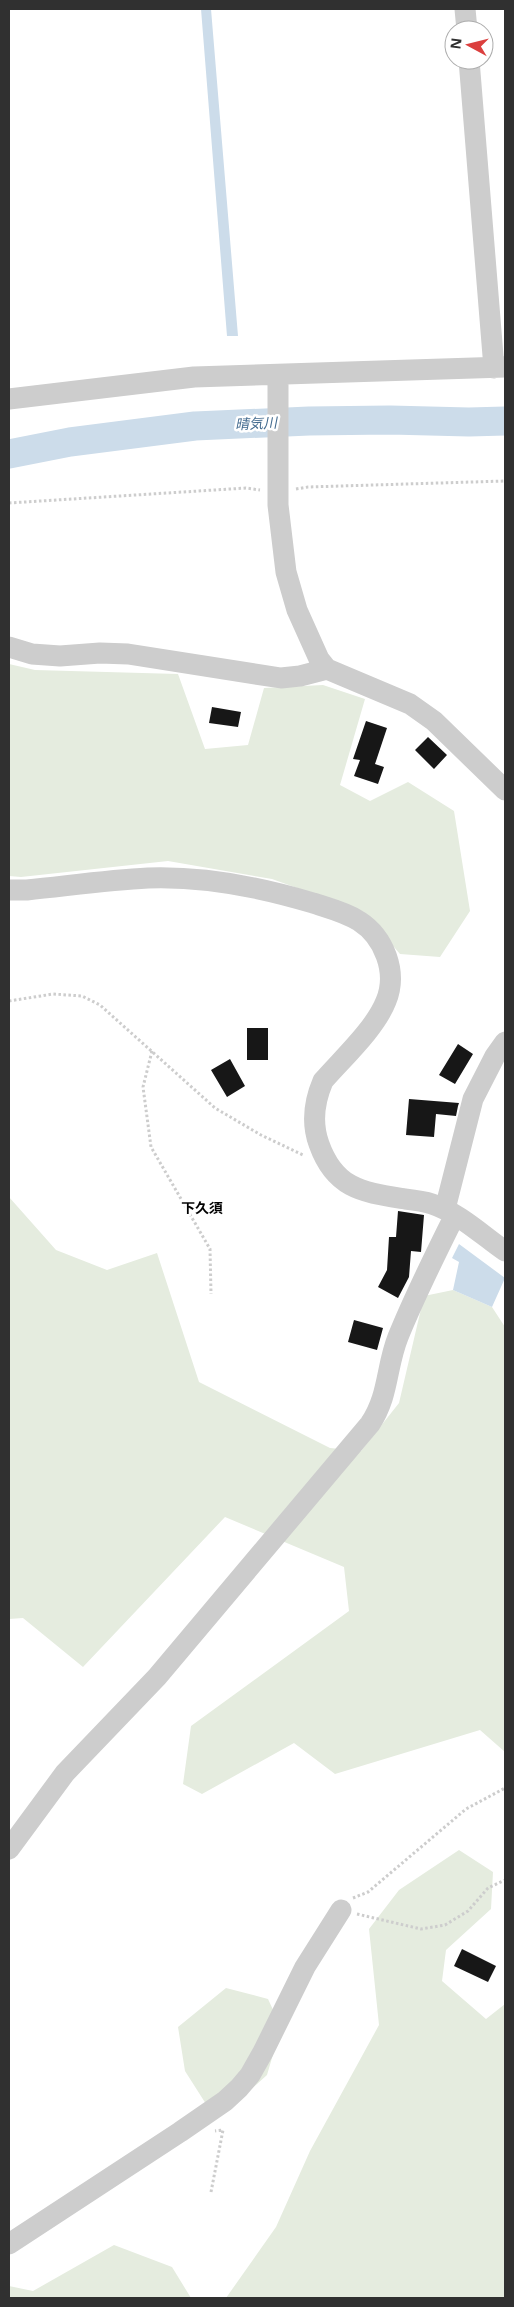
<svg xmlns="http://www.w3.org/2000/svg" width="514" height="2307" font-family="'Open Sans','Noto Sans JP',sans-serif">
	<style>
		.green { fill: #e5ecdf }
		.water { fill: #ccdcea }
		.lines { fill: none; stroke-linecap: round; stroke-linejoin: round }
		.river { stroke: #ccdcea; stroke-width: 29 }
		.building { fill: #171717 }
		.path { stroke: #cdcdcd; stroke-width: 3; stroke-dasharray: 2.5 2.5; stroke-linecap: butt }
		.minor { stroke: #cdcdcd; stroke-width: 21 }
		.labels { text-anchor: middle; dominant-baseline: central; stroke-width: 5; stroke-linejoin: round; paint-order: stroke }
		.water-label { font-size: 14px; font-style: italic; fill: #426a8e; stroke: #fff }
		.neighbourhood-label { font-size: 14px; font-weight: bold; fill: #000; stroke: #fff }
	</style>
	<rect width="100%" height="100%" fill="#fff"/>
	<path class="green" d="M9,664L35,670L178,674L205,749L248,745L264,688L323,685L365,699L340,785L370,801L408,782L454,811L470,911L440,957L400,954L364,912L272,879L168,861L21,877L9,876Z
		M9,1197L56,1250L107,1270L157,1253L199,1382L330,1448L361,1451L399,1403L424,1296L453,1290L492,1307L505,1327V1752L480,1730L335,1774L294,1743L202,1794L183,1784L191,1726L349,1611L344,1567L225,1517L83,1667L23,1618L9,1619Z
		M459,1850L493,1872L491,1909L446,1950L442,1981L486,2019L505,2004V2298H226L276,2227L310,2151L379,2025L369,1929L399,1890Z
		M226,1988L268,1999L281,2027L267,2075L229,2109L206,2104L185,2071L178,2027Z
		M114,2245L172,2267L191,2298H9V2286L33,2291Z"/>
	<path class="water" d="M201,9H211L238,336H227Z
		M459,1244L505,1278L492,1307L453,1290L459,1262L452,1258Z"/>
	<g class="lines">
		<path class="river" d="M9,454L70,442L195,426L309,421L390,420L469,422L505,421"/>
	</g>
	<path class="building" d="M212,707L241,712L238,727L209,723Z
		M366,721L387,728L375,764L384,767L378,784L354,776L360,760L353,759Z
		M428,737L447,755L434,769L415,750Z
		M247,1028H268V1060H247Z
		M458,1044L473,1054L455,1084L439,1075Z
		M230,1059L245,1086L227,1097L211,1070Z
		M409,1099L459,1103L458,1106L456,1116L436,1114L434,1137L406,1135Z
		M398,1211L424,1215L421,1252L411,1251L409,1277L398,1298L378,1287L387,1270L389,1237H396Z
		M354,1320L383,1328L377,1350L348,1342Z
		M462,1949L496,1966L488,1982L454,1966Z"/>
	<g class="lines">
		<path class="path" d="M296,489L308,487L505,481
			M9,503L246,488L260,490
			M9,1001L53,994L82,996L100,1005L215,1108L261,1135L303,1155
			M152,1051L143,1087L151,1147L210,1249L211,1294
			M353,1898L368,1892L466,1809L505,1788
			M357,1914L421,1929L445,1925L468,1911L488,1888L505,1880
			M211,2192L223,2130L215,2131"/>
		<path class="minor" d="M465,9L467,30
			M469,60L494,368
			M278,375V505L286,572L297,610L319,659L327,669L410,704L434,721L505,790
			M9,399L194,377L505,367
			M9,647L32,654L60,656L100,653L128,654L281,678L300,676L327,669
			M9,890H27C67,886 108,880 148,878C204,876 260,887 313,903C328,908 345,912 359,921C384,937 398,972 386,1001C375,1029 343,1058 323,1081C314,1102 311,1122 319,1144C335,1189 362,1192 405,1199C414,1200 423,1201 432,1204C459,1213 482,1235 505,1251
			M445,1209L473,1099L495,1056L505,1042
			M9,1849L65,1773L157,1677L370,1424C389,1396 386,1367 398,1337C415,1295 435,1255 455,1215
			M9,2244L180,2132L225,2101L239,2088L250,2075L263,2052L305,1967L341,1910"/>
	</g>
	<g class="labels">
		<g class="water-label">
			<text transform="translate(256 423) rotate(-3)">晴気川</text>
		</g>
		<g class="neighbourhood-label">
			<text x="202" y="1207">下久須</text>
		</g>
	</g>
	<rect width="514" height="2307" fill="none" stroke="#303030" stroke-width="20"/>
	<g transform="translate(469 45) rotate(277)"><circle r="24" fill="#ffffff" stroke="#acacac"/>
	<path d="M0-4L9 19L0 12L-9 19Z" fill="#db3f3e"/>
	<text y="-8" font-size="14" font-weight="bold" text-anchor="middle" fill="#303030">N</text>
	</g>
</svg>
